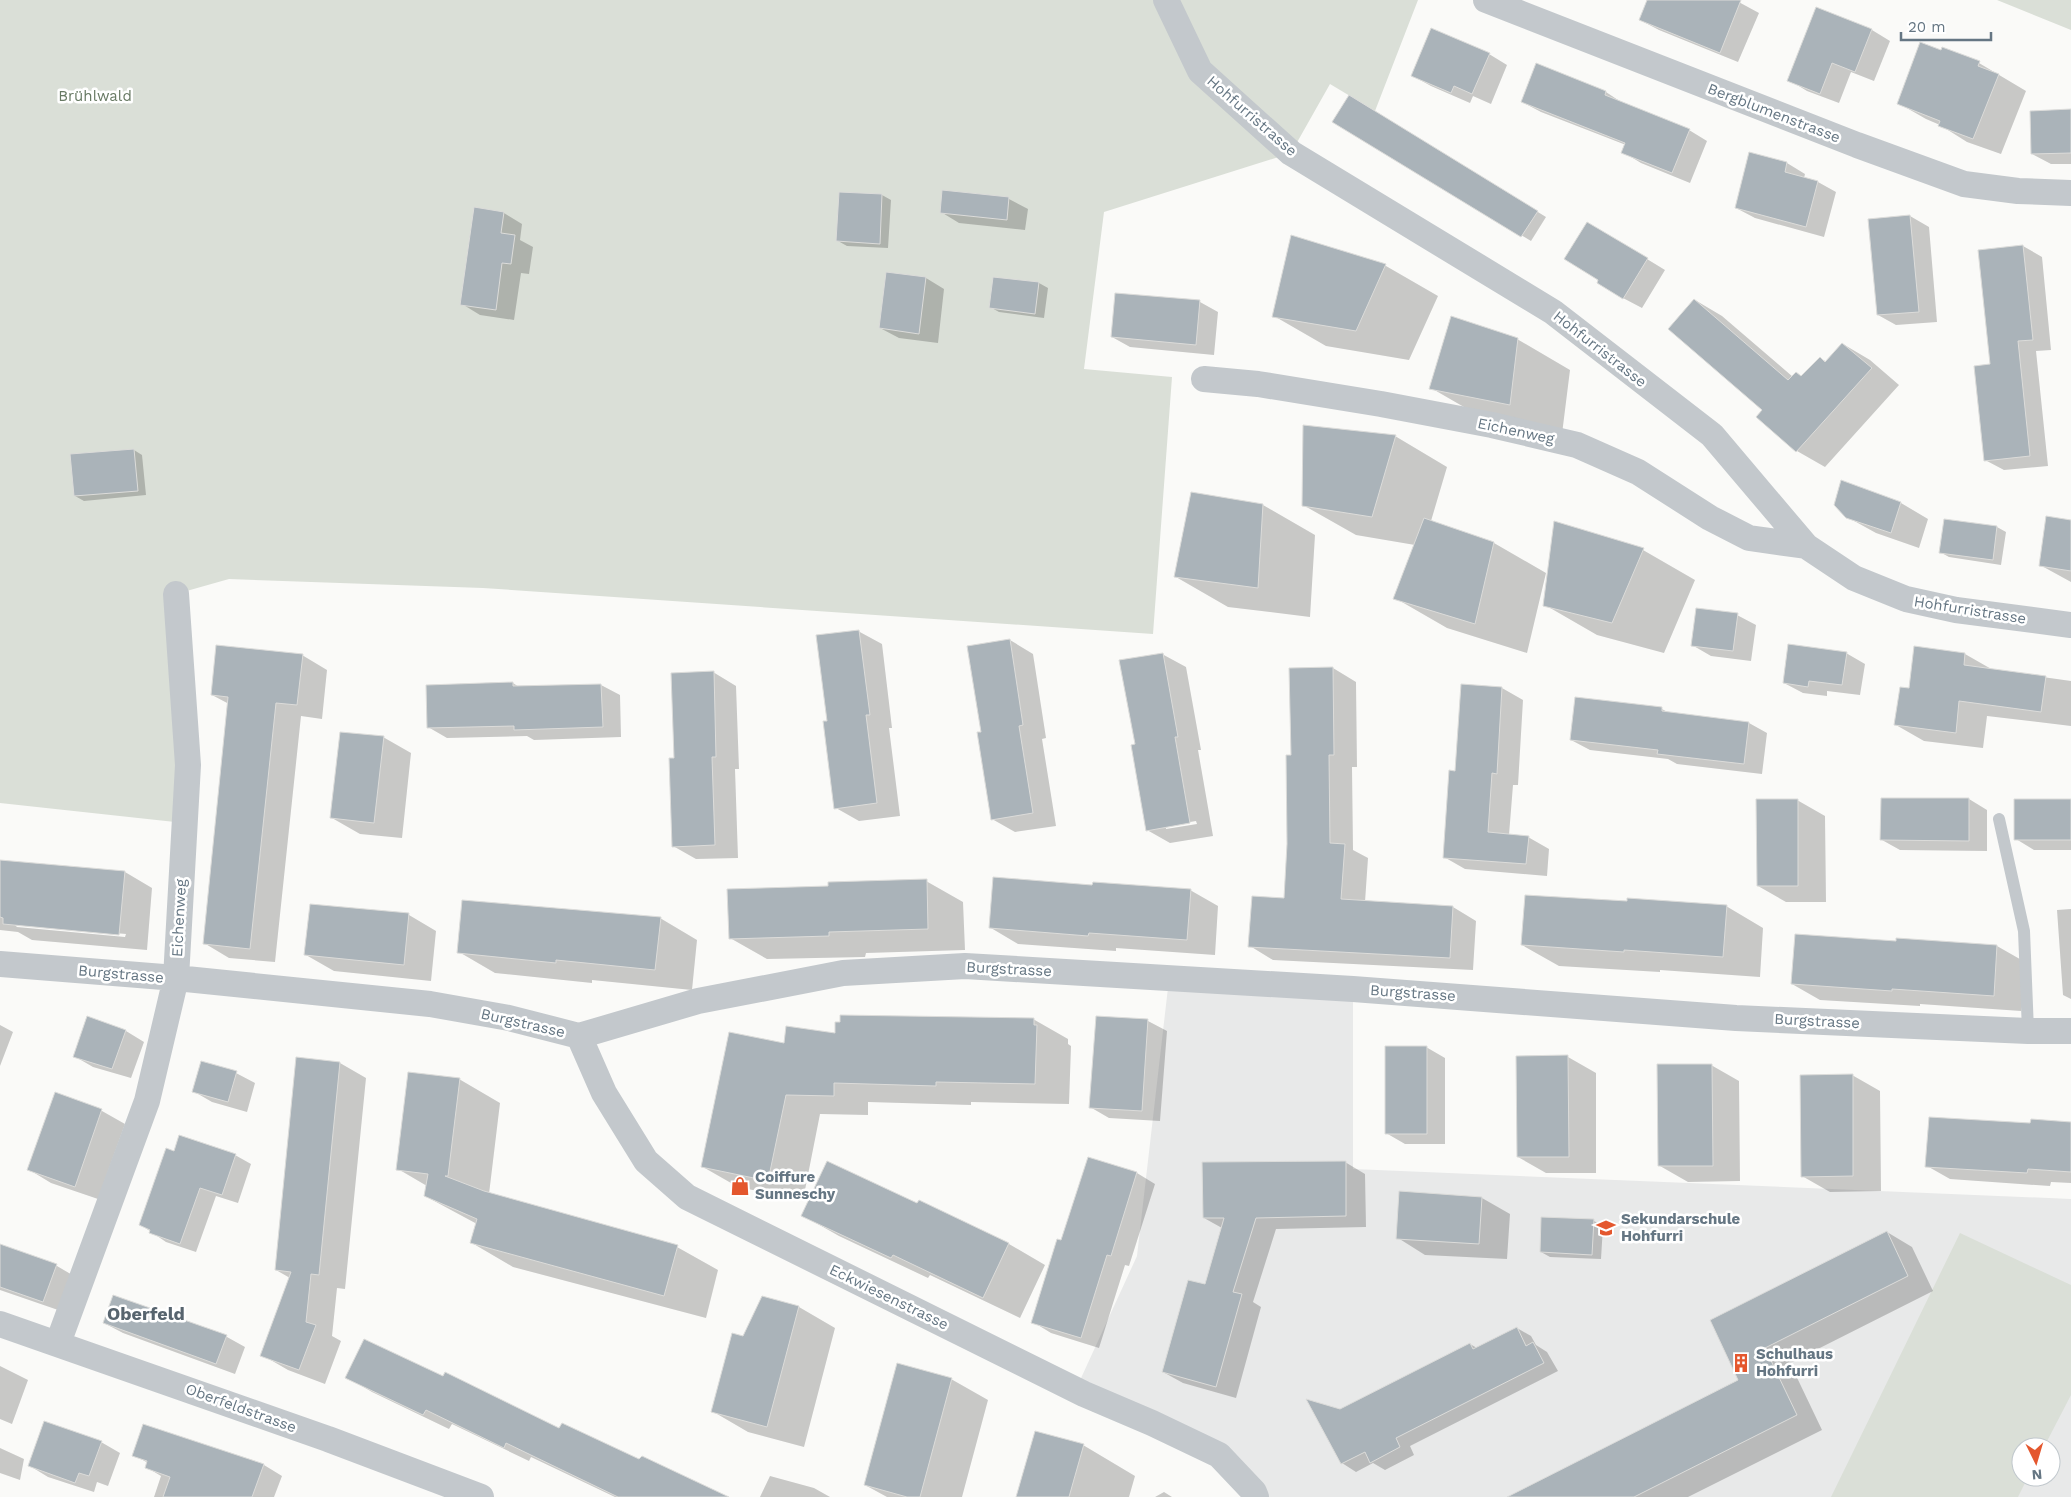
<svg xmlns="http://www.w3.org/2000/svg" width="2071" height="1497" font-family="'Work Sans',sans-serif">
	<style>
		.built { fill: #e8e9e9; fill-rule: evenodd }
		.green { fill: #dadfd7 }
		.shadow { fill: #0003; fill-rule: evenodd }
		.building { fill: #aab3b9; stroke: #dcdcda }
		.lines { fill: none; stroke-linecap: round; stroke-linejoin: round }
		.service { stroke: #c3c8cc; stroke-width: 12 }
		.minor { stroke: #c3c8cc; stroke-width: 26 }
		.labels { text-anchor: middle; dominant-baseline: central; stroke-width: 5; stroke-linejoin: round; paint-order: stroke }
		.park-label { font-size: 15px; fill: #687a64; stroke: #fff }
		.street-label { font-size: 15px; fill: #657683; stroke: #fff }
		.poi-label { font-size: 15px; font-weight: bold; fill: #657683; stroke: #fff; text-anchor: start }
		.quarter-label { font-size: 18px; font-weight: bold; fill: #57646e; stroke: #fff }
	</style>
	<rect width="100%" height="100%" fill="#fafaf8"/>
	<path class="built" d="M1169,979L1353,989V1169L2071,1199V1497H1256L1219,1455L1076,1389L1137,1256ZM2021,1447H2051V1477H2021Z"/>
	<path class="green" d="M0,0H1418L1375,111L1330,84L1291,153L1104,212L1084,369L1172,377L1153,634L483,588L229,579L176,594L175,822L0,803Z
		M1997,0H2071V30Z
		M1960,1233L2071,1285V1395L2044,1447H2021V1477H2028L2018,1497H1831Z"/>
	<path class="shadow" d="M1648,0H1735L1759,13L1738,62L1659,30L1640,20Z
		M1817,8L1872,30L1890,41L1874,81L1851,72L1839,103L1807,91L1789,80Z
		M1943,48L1979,63L2026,91L2001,154L1967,142L1940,125L1926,119L1898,103Z
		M1489,54L1507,65L1491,104L1473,96L1470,103L1431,86L1413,76Z
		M1537,65L1606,92L1624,104L1689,130L1707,141L1690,183L1641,163L1623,152L1626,145L1541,112L1522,102Z
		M1349,97L1546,217L1531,241L1334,121Z
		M2071,111V164H2051L2032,154Z
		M1750,154L1787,163L1805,174L1804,178L1818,182L1836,192L1824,237L1755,218L1736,208Z
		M943,191L1009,199L1028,209L1025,230L959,223L941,212Z
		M882,195L891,200L888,248L847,246L838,241Z
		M504,213L522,224L520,240L533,247L529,274L521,273L514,320L480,315L462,304Z
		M1910,216L1929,227L1937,322L1896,325L1878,315Z
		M1606,234L1665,270L1642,308L1623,298Z
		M1292,236L1386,266L1438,296L1409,360L1326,346L1274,316Z
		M2023,246L2042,257L2051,350L2036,351L2048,466L2004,470L1985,460L1991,366L1979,251Z
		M926,278L944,289L938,343L899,338L880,328Z
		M1039,283L1048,288L1044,318L999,312L990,307Z
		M1695,300L1722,316L1793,377H1802L1820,358L1827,362L1843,344L1870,360L1899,385L1825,467L1797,451L1758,417L1764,410Z
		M1200,302L1218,312L1214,355L1130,347L1112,337Z
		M1517,339L1570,370L1562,434L1483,418L1431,388Z
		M1395,436L1447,467L1431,521L1494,543L1546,573L1527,653L1447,628L1395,598L1415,545L1356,535L1303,505Z
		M134,450L142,455L146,495L84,501L75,496Z
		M1192,493L1263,505L1315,535L1310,617L1228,607L1176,577Z
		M1901,503L1928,519L1919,548L1876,533L1847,517Z
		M1945,520L1997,527L2006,532L2001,565L1949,557L1940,552Z
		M2071,521V582L2040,565Z
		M1643,550L1695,580L1664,653L1597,635L1545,605Z
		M1737,615L1756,625L1751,661L1711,656L1692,645Z
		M858,631L882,644L892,728H889L900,816L859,821L836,808L829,722Z
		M1010,640L1033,654L1046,738L1042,739L1056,826L1015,832L992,819L982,733Z
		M1915,648L1965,654L1993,670L2071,681V726L1987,716L1983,748L1924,741L1896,725L1910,689Z
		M1846,653L1865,664L1860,695L1827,691V696L1803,693L1784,683Z
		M1162,654L1186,667L1201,750H1198L1213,836L1170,843L1147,830L1137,745ZM1196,821L1197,824L1166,829V826Z
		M302,655L327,670L322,719L301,716L275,962L229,958L204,943L229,704L212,695Z
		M1333,668L1356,682L1357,767H1352L1353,850L1368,858L1365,902L1453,907L1476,921L1473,970L1273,960L1250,946L1285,899L1292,756Z
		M713,672L736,686L739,769H735L738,858L696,859L673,846L675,759Z
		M513,683L519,687L601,685L620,695L621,737L534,740L527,736L447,738L428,727Z
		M1502,688L1523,700L1518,785H1513L1509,835L1528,837L1549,849L1547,876L1465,869L1444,857L1456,772Z
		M1576,699L1662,709L1671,714L1749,723L1767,733L1762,774L1677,764L1668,759L1590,750L1571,740Z
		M383,737L411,753L402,838L360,834L332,818Z
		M1969,799L1987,810V851L1900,850L1882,840Z
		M1797,800L1825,816L1826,902H1786L1758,886Z
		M2071,800V850H2034L2016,839Z
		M0,861L125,872L152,888L147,950L32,940L18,932L0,930ZM14,924L126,934L125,937L17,927Z
		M926,881L963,902L965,950L866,953L865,957L767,959L730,938Z
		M1093,886L1190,890L1218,906L1215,955L1116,948V951L1018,944L991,928Z
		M1726,906L1763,928L1760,977L1660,970V972L1559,966L1522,945Z
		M2071,909V999L2063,995L2057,910Z
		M409,915L436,931L431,981L334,971L306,955Z
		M660,918L697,940L692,990L592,980V983L495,973L459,952Z
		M1897,939L1997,946L2025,962L2021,1011L1920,1004V1006L1820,1000L1792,984L1897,942Z
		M841,1016L1033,1019L1068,1039V1044L1071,1046L1069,1104L971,1102V1105L868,1102V1115L820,1114L803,1200L738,1187L703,1167L785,1045L836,1034L841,1024Z
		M1097,1017L1148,1021L1167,1031L1160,1121L1109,1118L1090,1107Z
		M88,1018L126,1031L144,1042L131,1078L93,1067L74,1056Z
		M0,1025L13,1032L0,1066Z
		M1426,1047L1445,1058V1144H1405L1386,1133Z
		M1518,1057H1568L1596,1073V1173H1546L1518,1157Z
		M297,1059L340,1063L366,1078L345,1289L337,1288L332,1336L341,1341L325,1384L288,1370L262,1355L290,1278L276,1270Z
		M1711,1065L1739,1081L1740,1181L1688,1182L1660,1166Z
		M236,1073L255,1083L247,1112L212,1102L193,1091Z
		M1852,1075L1880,1091L1881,1191L1830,1192L1802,1176Z
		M459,1079L500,1103L489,1194L677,1247L718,1270L706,1318L513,1267L472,1243L477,1224L425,1196L427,1186L398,1169Z
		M55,1094L102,1111L125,1124L98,1199L51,1183L28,1169Z
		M2071,1123V1183L2051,1182L2050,1186L1950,1179L1927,1166L2032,1124Z
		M175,1152L235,1155L251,1164L238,1203L216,1196L196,1252L166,1242L141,1225Z
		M1088,1158L1137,1173L1155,1184L1129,1266L1125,1265L1099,1348L1051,1333L1033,1322L1062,1242Z
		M1345,1162L1365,1174L1366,1227L1276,1229L1253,1302L1261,1307L1236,1398L1183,1383L1163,1372L1206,1286L1222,1228L1204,1218Z
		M1482,1198L1510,1214L1507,1259L1425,1255L1398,1238Z
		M920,1202L1009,1244L1045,1265L1020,1318L930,1275L928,1278L839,1236L802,1215L918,1205Z
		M1594,1221L1603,1226L1601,1259L1550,1257L1541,1252Z
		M1887,1232L1912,1247L1933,1291L1790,1363L1822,1430L1688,1497H1519L1740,1380L1712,1320Z
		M0,1245L57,1266L74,1276L61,1311L0,1290Z
		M114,1297L227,1337L245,1347L235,1374L123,1333L104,1323Z
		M799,1307L835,1328L804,1447L748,1432L712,1411L743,1338Z
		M1517,1328L1531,1336L1536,1345L1547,1352L1558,1371L1410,1446L1414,1455L1385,1470L1373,1463L1356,1472L1342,1463L1341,1410L1470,1344L1477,1348Z
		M0,1366L28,1380L12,1424L0,1419Z
		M347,1377L443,1378L560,1429L726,1497H615L531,1457L529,1461L452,1424L449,1429L372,1392Z
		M951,1379L988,1400L962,1497H887L865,1485Z
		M144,1425L264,1465L282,1476L274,1497H154L161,1476L146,1467L148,1463L134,1455Z
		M101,1442L120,1453L108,1486L97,1482L94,1492L48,1477L30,1466Z
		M1083,1445L1135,1476L1129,1497H1017Z
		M0,1448L24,1459L20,1480L0,1473Z
		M770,1476L814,1488L830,1497H760Z
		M1164,1492L1172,1497H1155Z"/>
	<path class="building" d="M1647,0H1741L1720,53L1639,20Z
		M1816,7L1872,29L1855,72L1832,63L1820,94L1787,81Z
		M1431,28L1490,53L1472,94L1454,86L1451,93L1411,76Z
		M1920,42L1941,50L1942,47L1980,61L1978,66L1999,74L1973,139L1938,126L1940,121L1897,104Z
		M1536,63L1606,91L1605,95L1690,129L1672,173L1621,153L1625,143L1521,102Z
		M1349,95L1538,211L1521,237L1332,122Z
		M2071,109V153L2031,154L2030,111Z
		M1749,152L1787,162L1785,172L1818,181L1806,227L1735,208Z
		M942,190L1009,197L1007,220L940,213Z
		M839,192L882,194L880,244L836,241Z
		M474,207L504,212L501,233L515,235L511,264L502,263L496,310L460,305Z
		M1910,215L1919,312L1877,315L1868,219Z
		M1587,222L1648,258L1623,299L1597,283L1598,280L1564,259Z
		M1291,235L1386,264L1356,331L1272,317Z
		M2023,245L2033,340L2018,341L2030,456L1984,461L1974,366L1990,364L1978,250Z
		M886,272L926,277L919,334L879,328Z
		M993,277L1039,282L1035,314L989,308Z
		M1115,293L1200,300L1196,345L1111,337Z
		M1694,299L1788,380L1796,372L1801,376L1820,357L1825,362L1842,343L1872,368L1796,452L1756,417L1762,410L1668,329Z
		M1451,316L1518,338L1510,405L1429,389Z
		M1303,425L1396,435L1372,517L1302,506Z
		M134,449L138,491L74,496L70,454Z
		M1841,480L1901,502L1891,533L1846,518L1834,505Z
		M1191,492L1263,504L1258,588L1174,577Z
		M2046,516L2071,520V571L2039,566Z
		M1424,518L1494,542L1475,624L1393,599Z
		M1944,519L1997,526L1993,560L1939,553Z
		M1554,521L1644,548L1612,623L1543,606Z
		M1696,608L1738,613L1733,651L1691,646Z
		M859,630L870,715H866L877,803L834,809L823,721H827L816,635Z
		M1010,639L1023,725L1019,726L1033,813L991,820L977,732H981L967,646Z
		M1788,644L1847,652L1842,685L1809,681L1808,687L1783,683Z
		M216,645L303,654L297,705L276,703L250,949L203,944L228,697L211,695Z
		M1914,646L1965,653L1964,665L2046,676L2041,712L1959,701L1956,733L1894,725L1900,687L1909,688Z
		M1163,653L1178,737H1175L1190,823L1146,831L1131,745L1135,744L1119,660Z
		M1333,667L1334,755H1329L1330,843L1345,844L1341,899L1453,906L1450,958L1248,947L1252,896L1284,898L1287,844L1286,755H1291L1289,668Z
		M714,671L716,757H712L715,845L672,847L669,758H674L671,673Z
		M513,682V686L601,684L603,727L514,730V726L427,728L426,685Z
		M1461,684L1502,687L1497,774L1492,773L1488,832L1529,836L1526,864L1443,858L1449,770L1455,771Z
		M1575,697L1662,707V711L1749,722L1744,764L1657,754L1658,750L1570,740Z
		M340,732L384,736L374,823L330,818Z
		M1881,798H1969V841L1880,840Z
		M1756,799H1798V886H1757Z
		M2014,799H2071V840H2014Z
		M0,860L125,871L119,935L3,924V918L0,917Z
		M993,877L1092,885L1093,882L1191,889L1187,940L1089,933L1088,936L989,928Z
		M927,879L928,929L829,932V936L729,939L727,889L828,886V882Z
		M1525,895L1627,901V898L1727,905L1723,957L1624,950V952L1521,945Z
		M462,900L661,917L655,970L556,960V963L457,953Z
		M310,904L409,913L404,965L304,955Z
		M1795,934L1896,941V938L1997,945L1994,996L1892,989V991L1791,984Z
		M840,1015L1034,1018V1025H1037L1035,1084L936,1082V1086L834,1083V1096L786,1095L768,1181L701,1167L729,1032L784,1043L786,1026L835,1033V1022H840Z
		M87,1016L126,1030L112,1069L73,1057Z
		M1096,1016L1148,1019L1142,1111L1089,1108Z
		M1385,1046H1427V1134H1385Z
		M1568,1055L1569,1157H1517L1516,1056Z
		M296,1057L340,1062L319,1275L311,1274L306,1322L316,1325L299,1370L260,1356L291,1272L275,1270Z
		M201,1061L237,1071L228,1102L192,1092Z
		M1657,1064H1712L1713,1166H1658Z
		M408,1072L460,1078L448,1176H445L484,1191L678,1245L664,1296L470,1243L477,1219L424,1196L428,1174L396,1170Z
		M1853,1074V1176L1801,1177L1800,1075Z
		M55,1092L102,1109L75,1187L27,1170Z
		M1929,1117L2030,1123L2031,1119L2071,1122V1172L2028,1169L2027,1173L1925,1167Z
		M179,1135L236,1154L222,1195L200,1188L180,1244L149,1233L150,1230L139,1225L166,1148L174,1151Z
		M1088,1157L1137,1172L1111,1256L1107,1255L1081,1338L1031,1323L1057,1239L1061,1240Z
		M827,1161L917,1203L919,1200L1009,1243L983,1298L893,1255L891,1258L801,1216Z
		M1346,1161V1216L1256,1218L1233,1292L1242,1294L1216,1387L1162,1372L1188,1280L1205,1284L1224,1218H1203L1202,1162Z
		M1399,1191L1482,1197L1479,1244L1396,1239Z
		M1541,1217L1594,1219L1592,1255L1540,1252Z
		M1887,1231L1908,1276L1765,1348L1797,1415L1634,1497H1507L1738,1380L1710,1320Z
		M0,1244L57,1264L43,1302L0,1287Z
		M113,1295L227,1335L216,1364L103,1323Z
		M762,1296L799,1306L767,1427L711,1412L732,1333L743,1336Z
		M1517,1327L1526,1346L1533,1342L1544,1363L1396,1438L1400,1447L1370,1463L1365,1452L1341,1464L1306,1399L1340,1409L1470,1343L1473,1349Z
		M364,1339L443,1376L445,1372L559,1428L562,1423L639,1459L642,1456L729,1497H618L506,1443L504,1448L426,1410L423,1415L345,1378Z
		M897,1363L952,1378L920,1497H907L864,1485Z
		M44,1421L102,1441L89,1476L79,1473L75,1483L28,1466Z
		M143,1424L264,1464L252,1497H163L170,1477L145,1468L147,1461L132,1456Z
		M1035,1431L1084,1444L1069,1497H1016Z"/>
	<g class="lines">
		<path class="service" d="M1999,819L2024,931L2028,1031"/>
		<path class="minor" d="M1166,0L1200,71L1291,153L1553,312L1712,435L1806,546L1854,578L1906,599L1956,610L2071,625
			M1486,0L1857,145L1964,184L2018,191L2071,193
			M1204,379L1258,384L1381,404L1492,425L1577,445L1638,472L1710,518L1749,538L1806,546
			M0,964L176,978L430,1004L509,1018L579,1036L698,1001L843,973L965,966L1353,989L1736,1018L2028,1031H2071
			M579,1036L604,1093L646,1161L687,1197L1084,1394L1152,1423L1219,1455L1254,1492L1256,1497
			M0,1324L328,1439L481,1497
			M58,1343L147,1101L176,978L188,765L176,594"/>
	</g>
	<defs>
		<g id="shop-bare" transform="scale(1.5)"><path d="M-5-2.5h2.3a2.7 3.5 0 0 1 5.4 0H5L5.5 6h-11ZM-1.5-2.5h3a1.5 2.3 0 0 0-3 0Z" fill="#e4572e" stroke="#fff" stroke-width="2.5" paint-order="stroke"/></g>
		<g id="school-bare" transform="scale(1.5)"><path d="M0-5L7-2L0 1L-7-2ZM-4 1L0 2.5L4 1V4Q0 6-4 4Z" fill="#e4572e" stroke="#fff" stroke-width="2.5" paint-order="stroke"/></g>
		<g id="building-bare" transform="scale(1.5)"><path d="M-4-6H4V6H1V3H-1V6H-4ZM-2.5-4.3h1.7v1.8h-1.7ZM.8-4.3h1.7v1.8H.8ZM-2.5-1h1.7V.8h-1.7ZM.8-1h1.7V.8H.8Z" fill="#e4572e" stroke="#fff" stroke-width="2.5" paint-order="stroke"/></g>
	</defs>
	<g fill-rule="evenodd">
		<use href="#shop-bare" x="740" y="1186"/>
		<use href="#school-bare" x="1606" y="1228"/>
		<use href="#building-bare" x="1741" y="1363"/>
	</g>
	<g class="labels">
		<g class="park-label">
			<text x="95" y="96">Brühlwald</text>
		</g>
		<g class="street-label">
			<text transform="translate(1774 113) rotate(21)">Bergblumenstrasse</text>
			<text transform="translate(1252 116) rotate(41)">Hohfurristrasse</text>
			<text transform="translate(1600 349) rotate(38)">Hohfurristrasse</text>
			<text transform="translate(1516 431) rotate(12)">Eichenweg</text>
			<text transform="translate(1970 610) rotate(9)">Hohfurristrasse</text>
			<text transform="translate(179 918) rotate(-87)">Eichenweg</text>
			<text transform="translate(1009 969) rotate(3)">Burgstrasse</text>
			<text transform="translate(121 974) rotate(5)">Burgstrasse</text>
			<text transform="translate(1413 993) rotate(4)">Burgstrasse</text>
			<text transform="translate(1817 1021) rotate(3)">Burgstrasse</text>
			<text transform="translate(523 1023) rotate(13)">Burgstrasse</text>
			<text transform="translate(889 1297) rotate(26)">Eckwiesenstrasse</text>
			<text transform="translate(241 1408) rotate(20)">Oberfeldstrasse</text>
		</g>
		<g class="poi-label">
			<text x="755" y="1177">Coiffure<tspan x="755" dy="17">Sunneschy</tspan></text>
			<text x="1621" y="1219">Sekundarschule<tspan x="1621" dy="17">Hohfurri</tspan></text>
			<text x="1756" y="1354">Schulhaus<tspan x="1756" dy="17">Hohfurri</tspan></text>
		</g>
		<g class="quarter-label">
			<text x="146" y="1313">Oberfeld</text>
		</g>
	</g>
	<g transform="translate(2036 1462) rotate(175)"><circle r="24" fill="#ffffff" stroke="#c1c8cd"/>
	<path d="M0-4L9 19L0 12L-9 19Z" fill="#e4572e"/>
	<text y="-8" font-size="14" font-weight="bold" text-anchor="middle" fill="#657683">N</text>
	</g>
	<path d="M1901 32v8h90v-8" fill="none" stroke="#657683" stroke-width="2.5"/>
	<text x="1908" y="32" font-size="15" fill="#657683" stroke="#ffffff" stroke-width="4" paint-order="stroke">20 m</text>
</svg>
